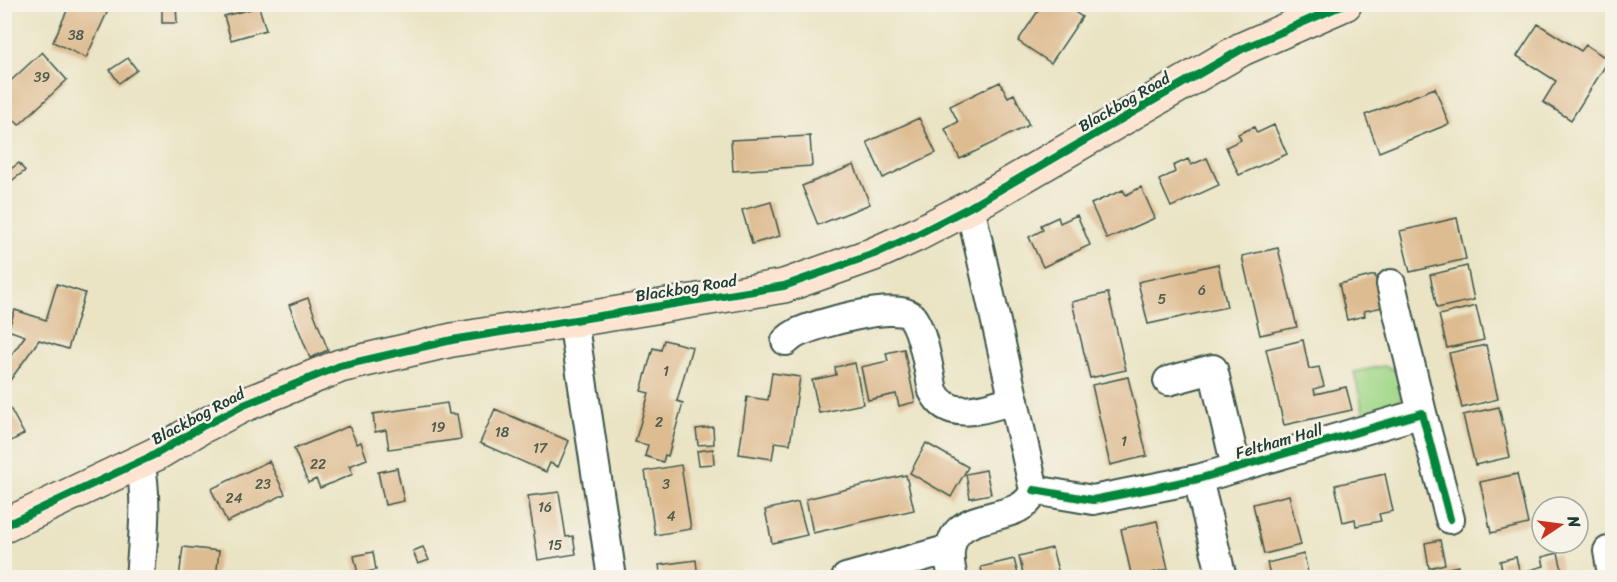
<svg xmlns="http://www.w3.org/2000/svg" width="1617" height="582" font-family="Sriracha,sans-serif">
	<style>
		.green { fill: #a0d788; stroke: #608a5e; stroke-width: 1.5 }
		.building { fill: #debc92 }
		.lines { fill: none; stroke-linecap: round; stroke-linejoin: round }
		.street-casing { stroke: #3d564a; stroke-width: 32 }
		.secondary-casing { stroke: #3d564a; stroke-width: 36 }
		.street { stroke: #fff; stroke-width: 28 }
		.secondary { stroke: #fde4d1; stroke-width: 33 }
		.cycleway-casing { stroke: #f7f3e8; stroke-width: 11 }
		.cycleway { stroke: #00873e; stroke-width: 8 }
		.labels { text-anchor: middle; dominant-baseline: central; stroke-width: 5; stroke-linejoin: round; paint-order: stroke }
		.number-label { font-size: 14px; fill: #4f5d4c }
		.street-label { font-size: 16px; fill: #1f3d34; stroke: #f7f3e8 }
	</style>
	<rect width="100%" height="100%" fill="#f7f3e8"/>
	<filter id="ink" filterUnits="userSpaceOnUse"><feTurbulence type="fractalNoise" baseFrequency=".0167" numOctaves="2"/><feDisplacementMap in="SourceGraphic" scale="12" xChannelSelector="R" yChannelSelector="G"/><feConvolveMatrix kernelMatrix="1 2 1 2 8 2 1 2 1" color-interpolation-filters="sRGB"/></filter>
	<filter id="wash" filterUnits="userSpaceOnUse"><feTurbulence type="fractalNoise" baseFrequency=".008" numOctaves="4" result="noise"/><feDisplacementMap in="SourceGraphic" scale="24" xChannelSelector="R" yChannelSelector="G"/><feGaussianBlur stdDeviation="1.35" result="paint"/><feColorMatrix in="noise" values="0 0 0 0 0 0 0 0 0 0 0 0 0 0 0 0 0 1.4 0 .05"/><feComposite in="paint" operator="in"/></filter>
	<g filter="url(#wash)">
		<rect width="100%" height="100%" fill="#eae4c5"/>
		<path class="green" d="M1383,366C1401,368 1413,390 1396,404C1389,410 1374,412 1364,415L1354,372Z"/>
		<g id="blocks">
			<path class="building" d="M70,4H111L86,58L53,42Z
				M162,4H176L177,23H162Z
				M1042,5H1064L1082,17L1051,63L1018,41Z
				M259,7L266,30L231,40L224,16Z
				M1538,24L1581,51L1586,45L1609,60L1571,120L1543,102L1556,81L1517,56Z
				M42,52L67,80L19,125L4,110V87Z
				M128,58L137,70L119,83L110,70Z
				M1000,82L1008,97L1014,94L1029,125L960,159L945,129L958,122L950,106Z
				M1435,88L1449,124L1379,152L1365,115Z
				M919,118L936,153L883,178L867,142Z
				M1274,125L1287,154L1239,175L1226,147L1241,140L1238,134L1254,127L1257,133Z
				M810,136L812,166L733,171L731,140Z
				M1207,158L1219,185L1171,207L1159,180L1175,172L1173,166L1188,159L1191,165Z
				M19,163L25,171L4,186V174Z
				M854,165L870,204L818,225L802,186Z
				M1141,187L1155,218L1107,239L1091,204L1123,190L1126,195Z
				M771,202L780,236L752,244L742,210Z
				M1077,215L1090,245L1043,267L1029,237L1043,230L1041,225L1058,217L1060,223Z
				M1457,218L1466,259L1410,272L1400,231Z
				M1278,248L1297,327L1260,335L1242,256Z
				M1218,264L1227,307L1148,324L1138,282Z
				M1467,266L1474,300L1437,308L1430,275Z
				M1375,275L1383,307L1364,311L1365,316L1347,320L1339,284Z
				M57,284L85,293L68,349L39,340L6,386L4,385V365L25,336L8,330L15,310L46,320Z
				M1108,293L1126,370L1090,378L1072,302Z
				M308,298L328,350L310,358L289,305Z
				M1476,306L1484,340L1447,348L1439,315Z
				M664,340L692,347L677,401L683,403L668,456L665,455L663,462L645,456L648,445L635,442L649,393L641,391L653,348L661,350Z
				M1303,340L1309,369L1319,367L1324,386L1314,389L1315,394L1346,387L1352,410L1284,425L1266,349Z
				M1486,345L1498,399L1462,408L1449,353Z
				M904,349L915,402L899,406L896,394L868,400L861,367L888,361L886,353Z
				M855,363L863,404L819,413L812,380L836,375L835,367Z
				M772,373L800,377L790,444L775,442L772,459L739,454L747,397L768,400Z
				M1128,377L1147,456L1110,465L1092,385Z
				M4,397L24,434L4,445Z
				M447,403L449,414H457L461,439L389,449L386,430L375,432L373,414Z
				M1499,407L1510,457L1475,465L1463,415Z
				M495,409L569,441L558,467L550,463L546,472L480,443Z
				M349,426L357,444L361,442L367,459L349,466L353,474L320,488L316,479L308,483L294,449Z
				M713,427L714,444L698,445L696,429Z
				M926,443L968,467L951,497L910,473Z
				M713,449L714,464L699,465L697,451Z
				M269,461L285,494L227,522L211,489Z
				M681,465L691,529L655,535L645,471Z
				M397,468L404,501L385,505L378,472Z
				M986,470L991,494L970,498L966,474Z
				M1385,474L1393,511L1379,514L1381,521L1356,526L1355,519L1343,522L1335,485Z
				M1517,474L1528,524L1491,533L1480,482Z
				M906,475L914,510L813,533L806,499Z
				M559,492L566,537L573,536L576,554L538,560L528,496Z
				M1289,495L1301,545L1264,554L1253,504Z
				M798,502L807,535L772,543L765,510Z
				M1157,521L1168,569L1132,578L1121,529Z
				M1440,540L1445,564L1429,568L1425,543Z
				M183,547L219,551L216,578H179Z
				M423,547L429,560L418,564L413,551Z
				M1052,548L1060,578H1024L1019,556Z
				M373,552L376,570L358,574L354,556Z
				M1558,553L1564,578H1527L1526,571L1544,566L1542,557Z
				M1304,554L1309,578H1271L1267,563Z
				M1516,557L1521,578H1504L1500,561Z
				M1014,559L1019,578H983L981,567Z
				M696,560L698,578H661L659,565Z
				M1458,566L1459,575L1473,572L1474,578H1437L1435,571Z"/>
		</g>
	</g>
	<g filter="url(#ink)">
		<use href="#blocks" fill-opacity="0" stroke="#3d564a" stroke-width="1.5"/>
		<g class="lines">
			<g class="street-casing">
				<path id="street" d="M1391,284L1422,413
					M573,320L612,578
					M786,341C789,338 793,335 797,333C815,324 894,302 910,315C923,327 929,372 933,391C949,424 987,407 1014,400
					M1168,381L1213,369L1236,467
					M140,461C148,499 143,539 140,578
					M1198,479L1222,578
					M1034,490L1093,500L1198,479L1422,413L1450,519
					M1608,551L1612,574
					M846,578L950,549
					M953,578C932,496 1021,533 1034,490L970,207"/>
			</g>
			<g class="secondary-casing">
				<path id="secondary" d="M4,526L156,454L201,427L244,405L340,366L452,340L784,286L874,254L916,235L970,207L1242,49L1345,4"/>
			</g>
			<use href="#street" class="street"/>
			<use href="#secondary" class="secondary"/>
			<g class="cycleway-casing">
				<path id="cycleway" d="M1034,490L1093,500L1198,479L1422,413L1450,519
					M4,526L156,454L201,427L244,405L340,366L452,340L784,286L874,254L916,235L970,207L1242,49L1345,4"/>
			</g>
			<use href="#cycleway" class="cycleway"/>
		</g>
	</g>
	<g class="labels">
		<g class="number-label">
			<text x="76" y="35">38</text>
			<text x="42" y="77">39</text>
			<text x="1202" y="290">6</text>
			<text x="1162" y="299">5</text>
			<text x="666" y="371">1</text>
			<text x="659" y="422">2</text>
			<text x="438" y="427">19</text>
			<text x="502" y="432">18</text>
			<text x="1124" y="441">1</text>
			<text x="540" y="448">17</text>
			<text x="318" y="464">22</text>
			<text x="263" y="484">23</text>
			<text x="666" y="484">3</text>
			<text x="234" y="498">24</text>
			<text x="545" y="507">16</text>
			<text x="671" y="516">4</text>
			<text x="555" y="545">15</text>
		</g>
		<g class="street-label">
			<text transform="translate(1124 102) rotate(-30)">Blackbog Road</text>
			<text transform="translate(686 288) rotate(-9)">Blackbog Road</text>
			<text transform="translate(198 416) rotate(-28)">Blackbog Road</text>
			<text transform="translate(1279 441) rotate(-16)">Feltham Hall</text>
		</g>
	</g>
	<rect width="1617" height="582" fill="none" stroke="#f7f3e8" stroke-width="24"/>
	<g transform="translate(1560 525) rotate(77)"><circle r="28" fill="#f7f3e8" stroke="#a1aaa0" stroke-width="1.5"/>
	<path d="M0-4.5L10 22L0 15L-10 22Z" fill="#c8321e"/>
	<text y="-9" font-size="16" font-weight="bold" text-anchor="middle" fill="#1f3d34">N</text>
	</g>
</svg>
